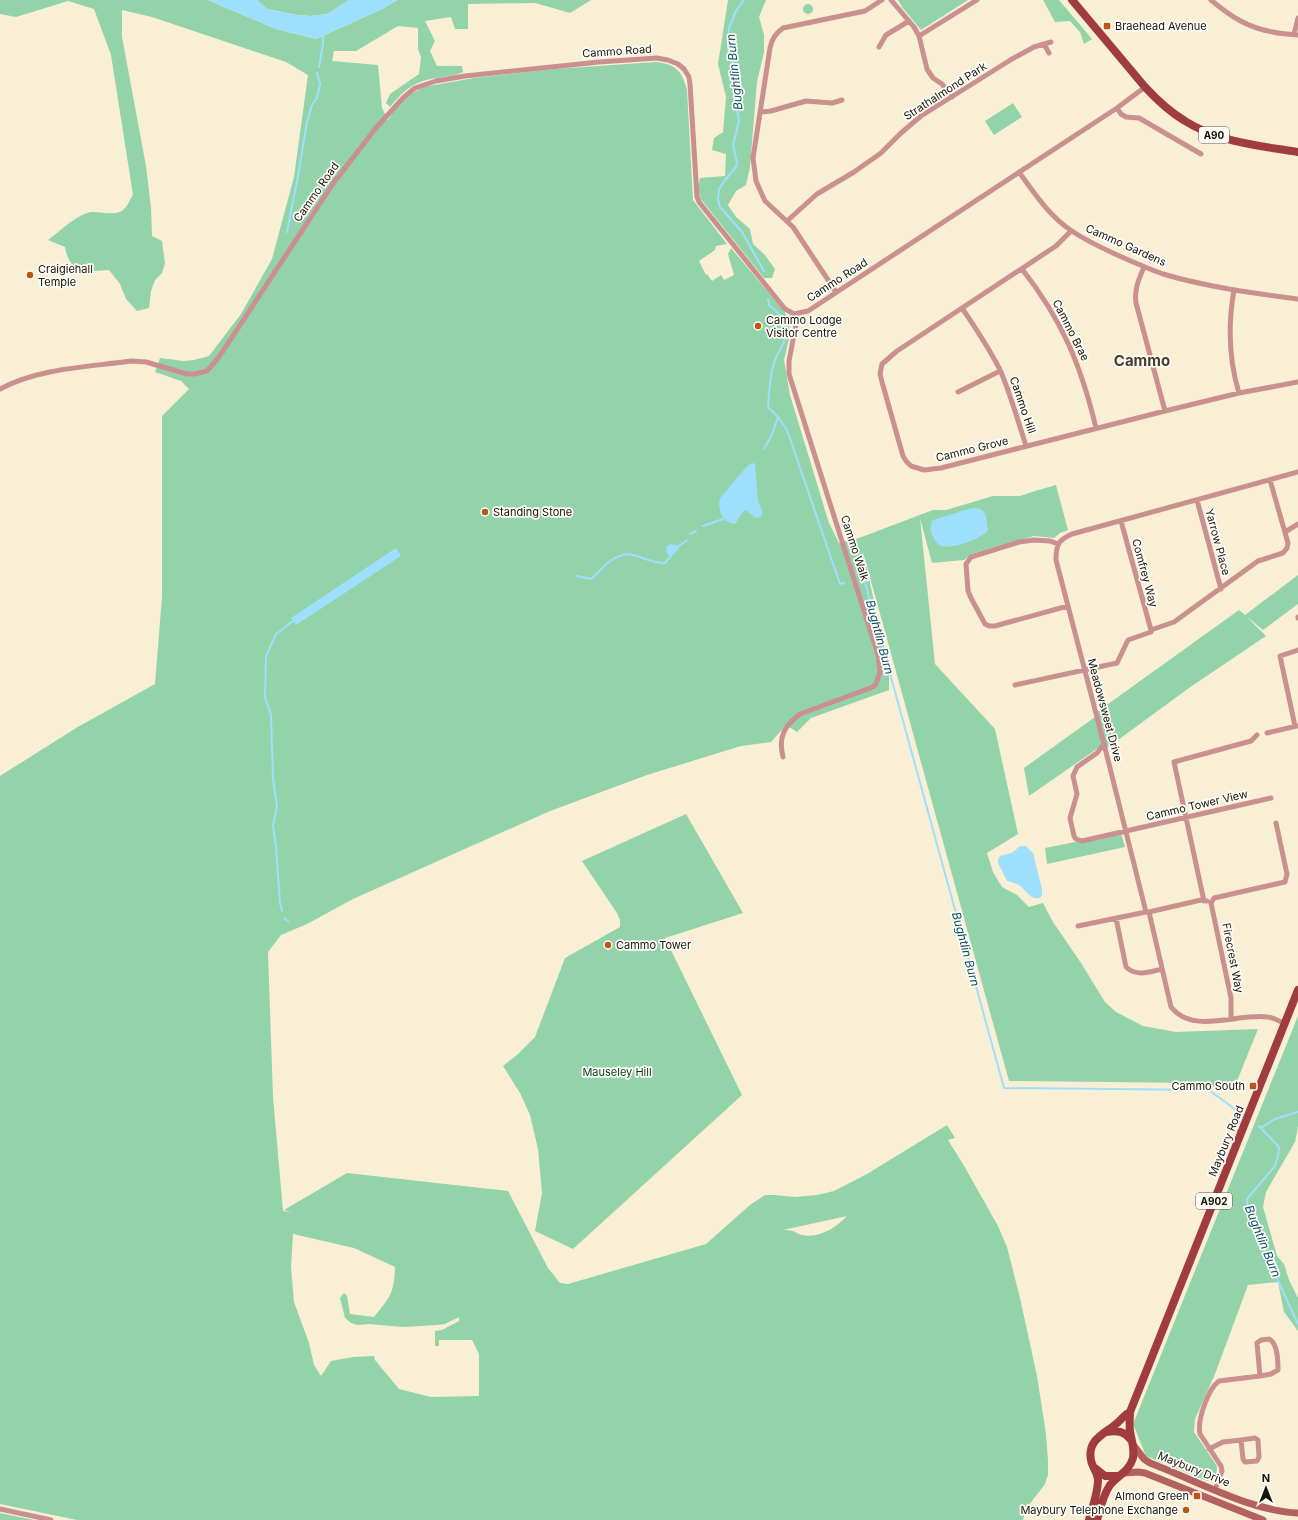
<svg xmlns="http://www.w3.org/2000/svg" width="1298" height="1520" font-family="Inter,sans-serif">
	<style>
		.green { fill: #93d3aa; fill-rule: evenodd }
		.water { fill: #9edffe }
		.lines { fill: none; stroke-linecap: round; stroke-linejoin: round }
		.stream { stroke: #9edffe; stroke-width: 2 }
		.street { stroke: #ca908f; stroke-width: 5 }
		.secondary { stroke: #b36061; stroke-width: 7 }
		.primary { stroke: #a03b40; stroke-width: 8 }
		.poi-dot { fill: #b85716; stroke: #fefcf7; stroke-width: 1.5 }
		.labels { text-anchor: middle; dominant-baseline: central; stroke-width: 3.5; stroke-linejoin: round; paint-order: stroke }
		.shield { fill: #fefcf7; stroke: #5c5a52; stroke-width: 1 }
		.shield-label { font-size: 10px; font-weight: bold; fill: #17140b }
		.poi-label { font-size: 11px; fill: #17140b; stroke: #fefcf7; text-anchor: start }
		.street-label { font-size: 11px; fill: #17140b; stroke: #fefcf7 }
		.park-label { font-size: 11px; fill: #003e22; stroke: #fefcf7 }
		.water-label { font-size: 12px; font-style: italic; fill: #064f69; stroke: #fefcf7 }
		.district-label { font-size: 15px; font-weight: bold; fill: #473f29; stroke: #fefcf7 }
	</style>
	<rect width="100%" height="100%" fill="#f8efd4"/>
	<path class="green" d="M0,0H208L276,29L316,39L382,9L397,0H591L570,13L535,3L468,4V29H455L451,17L425,21L435,41L430,51L437,66H462L463,72C455,76 446,76 438,78C414,81 405,89 390,107L386,103L390,94L419,74L421,57L418,49V28L398,26L356,51H334L332,61L378,65L382,108L388,120L395,109L410,95L423,87L474,78L554,69L656,62C676,64 682,71 687,90L693,200L727,244L716,246L715,250L699,261L706,275L707,274L712,281L721,275L724,280L734,275L728,254L731,248L784,311L789,320L790,335L784,360L790,395L829,523L839,543L859,538L933,510H946L993,496H1020L1035,491L1056,485L1068,530L1060,533L1054,538L1034,536L971,554L964,560L932,563L920,518L935,664L995,729L1018,834L987,853L993,872L1002,887L1017,895L1029,907L1043,903L1053,922L1081,963L1105,1002L1116,1012L1143,1026L1176,1032L1258,1029L1233,1091L1196,1083L1009,1081L863,552L889,668V690L811,718L797,732L786,725L771,742L741,746L647,775L550,811L353,899L307,924L281,935L268,952L273,1097L283,1211L292,1212L284,1210L347,1173L508,1191L548,1268L560,1283L568,1284L706,1244L750,1205L765,1195H774L795,1197L817,1195L834,1191L867,1174L947,1125L955,1138L948,1140L963,1164L998,1226L1007,1247L1020,1298L1037,1376L1046,1434L1048,1460V1475L1045,1484L1026,1509L1023,1520H77L0,1504V776L76,728L155,684L162,597V416L189,389L181,381L155,372L160,358L184,361L194,360L209,356L241,314L272,259L294,177L308,75L286,62L152,17L122,10V37L146,166L151,208L152,236L162,241L165,263L162,273L155,280L151,291L149,308L137,311L126,299L120,284L109,270L80,272C71,264 67,259 65,247L48,240C59,232 74,217 87,213C98,209 116,219 125,208C128,205 130,199 133,195L111,55L94,9L68,1L16,17L0,14ZM847,1216C837,1227 819,1239 802,1235C799,1235 796,1232 793,1231C790,1230 786,1230 783,1230ZM293,1234L354,1248L395,1267C394,1294 390,1297 374,1317L350,1314L347,1296L344,1293L340,1298L345,1318L351,1323L358,1325L369,1324L403,1327L437,1325L445,1324L459,1317V1321L442,1330L435,1331V1346H439V1340H472L479,1354V1396L431,1397L399,1389L375,1360L374,1356L353,1357L331,1361L321,1376L314,1365L309,1343L294,1302L291,1267Z
		M257,0H349L327,14L311,16L297,15L267,9Z
		M728,0H766L759,17L764,35V52L757,82L750,167L746,185L736,191L728,205L736,217L750,229L753,244L765,255L775,269L772,278H764L700,198L698,187L700,178L725,176L726,154L712,150L714,138L723,132L726,97L718,64Z
		M898,0H968L921,30L902,7Z
		M1043,0H1059L1092,39L1084,44L1080,32L1070,21L1055,22Z
		M803 9a5 5 0 1 1 10 0a5 5 0 1 1-10 0Z
		M1013,103L1022,117L994,135L985,121Z
		M1298,575V604L1263,630L1246,616L1266,636L1189,688L1107,748L1097,712L1239,610L1245,615Z
		M1095,717L1104,744L1029,796L1024,768Z
		M686,814L743,913L665,938L742,1095L573,1249L535,1231L542,1193L538,1149L530,1115L520,1093L503,1066L518,1054L535,1037L565,958L620,927V920L617,913L582,861Z
		M1121,833L1125,847L1047,864L1045,848Z
		M1298,1016V1126L1295,1142L1266,1192L1263,1207L1277,1256L1284,1264L1289,1280L1298,1298V1331L1284,1312L1278,1282L1248,1285L1215,1374L1195,1419L1194,1432L1217,1466L1216,1478L1207,1481L1146,1456L1133,1424Z
		M0,1513L34,1520H0Z"/>
	<path class="water" d="M208,0H257L267,9L297,15L311,16L327,14L349,0H397L382,9L316,39L276,29Z
		M755,463L758,501L762,511V516L756,518L746,510L742,513L735,524C722,523 717,509 720,498L748,465Z
		M972,508C988,507 986,518 988,530C982,539 949,551 939,545C936,543 934,538 932,535C930,529 930,525 933,520Z
		M671,544L679,546L670,557L666,551L667,546Z
		M396,548L401,556L296,625L291,618Z
		M1022,846H1026L1033,853L1042,889V895L1040,898C1030,900 1027,891 1020,886C1016,883 1011,882 1007,881L998,863V859L1000,856C1008,853 1013,855 1018,847Z"/>
	<g class="lines">
		<path class="stream" d="M744,0L736,11L729,28L728,45L729,55L734,66L735,95L739,121L733,145L737,163L736,167L725,180L719,189L718,200L720,207L742,232L764,271
			M319,67L323,44V34
			M287,232L298,176L307,122L312,105L317,98L320,84L317,73
			M768,299L769,305C774,310 783,315 786,323C791,336 779,349 775,360C770,372 769,393 768,407L778,417L787,430L840,584L844,583
			M764,449L772,435L778,417
			M703,526L723,519
			M690,534L696,531
			M577,576L591,579C598,574 602,567 609,562C633,544 640,563 665,563L679,546L687,540
			M861,579H864L1004,1088L1209,1090L1240,1113
			M282,911L280,903L276,847L273,826L277,806L273,779L271,715L265,697L266,656L276,634L293,621
			M284,918L289,922
			M1259,1126L1279,1147L1278,1156L1275,1166L1247,1199L1248,1208L1273,1270L1298,1324
			M1261,1128L1275,1119L1298,1112"/>
		<path class="street" d="M891,0L914,27L919,36L927,69L933,78L942,84L952,97
			M1211,0C1230,16 1248,28 1273,32C1281,34 1290,34 1298,35
			M1294,34L1298,18
			M919,36L977,0
			M1044,44L1049,53
			M879,47L886,35L909,21
			M1117,108L1121,114L1126,117L1139,118L1201,154
			M761,112L771,111L806,101L832,103L842,100
			M1019,172C1034,193 1050,217 1072,231C1085,240 1100,247 1115,254C1131,261 1146,268 1163,274C1207,287 1253,293 1298,299
			M787,221L817,194L854,172L881,153L901,133L921,116L1012,59L1034,47L1051,42
			M1071,231L1056,246L897,351L882,364L880,374L882,382L903,456L906,461L911,466L924,470L941,468L1165,411L1239,393L1298,382
			M1144,267C1139,279 1134,289 1136,303L1165,411
			M1022,269C1062,320 1081,365 1096,428
			M1234,290C1228,324 1229,360 1239,393
			M836,292L793,227L765,201L756,181L753,158L770,48C772,39 775,34 783,28L865,11L882,0
			M962,308C976,329 990,349 1001,372C1011,396 1018,421 1026,446
			M0,389C39,368 88,367 131,361L146,362L187,374H194L207,371L219,357L332,185L375,129L403,98L415,88L436,81L465,76L599,62L657,58L668,60L678,64L684,69L689,77L690,84L697,197L699,202L785,309L794,314L808,311L1117,108L1145,87
			M958,392L1000,371
			M1197,500L1221,589
			M1121,521L1151,630
			M1285,532L1298,524
			M1058,544L1050,541L1034,540L1019,542L971,557L966,564L968,591L971,598L985,624L989,626H995L1068,606
			M1298,617V618
			M1015,685L1117,663L1128,640L1151,632V630L1174,622L1258,561L1283,553L1287,548L1288,543L1270,480
			M1295,726L1280,656L1298,650
			M1267,733L1297,726
			M1104,744L1097,753L1077,767L1073,776L1077,794L1070,818L1074,836L1076,839L1082,841L1271,798
			M783,757C778,737 784,726 800,714L873,687L876,684L880,672L878,655L789,374V361L798,314
			M1204,901L1174,762L1251,741L1257,735
			M1211,903L1214,898L1285,882L1287,874L1276,823
			M1211,903L1231,998V1018
			M1149,912L1201,900L1207,901
			M1116,918L1126,967C1137,977 1149,972 1162,969
			M1078,926L1146,912
			M1285,1024C1279,1021 1273,1017 1267,1017C1237,1013 1193,1035 1171,1007L1149,912H1146L1104,744L1056,560C1056,545 1058,540 1072,534L1298,472
			M1269,1339C1278,1343 1278,1362 1278,1370L1271,1374L1260,1376L1257,1343L1261,1340Z
			M1255,1438L1258,1440L1259,1457L1257,1461L1245,1462L1243,1459L1241,1440Z
			M1209,1449L1223,1442L1241,1440
			M1215,1490L1222,1471L1221,1466L1200,1434C1197,1420 1208,1389 1219,1381L1260,1376
			M0,1509L51,1520"/>
		<path class="secondary" d="M1134,1446L1144,1459L1150,1463C1195,1480 1250,1511 1298,1513
			M1125,1473L1138,1472L1145,1473L1263,1520"/>
		<path class="primary" d="M1072,0L1145,87C1157,100 1170,112 1185,121C1218,142 1260,146 1298,152
			M1106,1432C1117,1430 1124,1431 1131,1440
			M1095,1468L1105,1476H1119
			M1089,1520C1092,1507 1098,1494 1098,1480C1098,1473 1092,1467 1091,1460C1087,1440 1104,1434 1116,1424C1121,1420 1124,1415 1130,1412
			M1097,1520C1100,1509 1103,1495 1110,1485C1118,1475 1129,1472 1133,1458C1135,1447 1131,1440 1130,1431C1129,1424 1130,1418 1130,1412L1298,990"/>
	</g>
	<g class="poi-dot">
		<rect x="1103" y="22" width="8" height="8" rx="2"/>
		<circle cx="30" cy="275" r="4"/>
		<circle cx="758" cy="326" r="4"/>
		<circle cx="485" cy="512" r="4"/>
		<circle cx="608" cy="945" r="4"/>
		<rect x="1249" y="1082" width="8" height="8" rx="2"/>
		<rect x="1193" y="1492" width="8" height="8" rx="2"/>
		<circle cx="1186" cy="1510" r="4"/>
	</g>
	<g class="labels">
		<g class="shield">
			<rect x="1199" y="127" width="30" height="16" rx="3"/>
			<rect x="1196" y="1193" width="36" height="16" rx="3"/>
		</g>
		<g class="shield-label">
			<text x="1214" y="135">A90</text>
			<text x="1214" y="1201">A902</text>
		</g>
		<g class="poi-label">
			<text x="1115" y="26">Braehead Avenue</text>
			<text x="38" y="269">Craigiehall<tspan x="38" dy="13">Temple</tspan></text>
			<text x="766" y="320">Cammo Lodge<tspan x="766" dy="13">Visitor Centre</tspan></text>
			<text x="493" y="512">Standing Stone</text>
			<text x="616" y="945">Cammo Tower</text>
			<text x="1245" y="1086" text-anchor="end">Cammo South</text>
			<text x="1189" y="1496" text-anchor="end">Almond Green</text>
			<text x="1178" y="1510" text-anchor="end">Maybury Telephone Exchange</text>
		</g>
		<g class="street-label">
			<text transform="translate(617 51) rotate(-4)">Cammo Road</text>
			<text transform="translate(945 91) rotate(-33)">Strathalmond Park</text>
			<text transform="translate(316 192) rotate(-55)">Cammo Road</text>
			<text transform="translate(1126 245) rotate(24)">Cammo Gardens</text>
			<text transform="translate(837 280) rotate(-33)">Cammo Road</text>
			<text transform="translate(1071 330) rotate(63)">Cammo Brae</text>
			<text transform="translate(1023 405) rotate(71)">Cammo Hill</text>
			<text transform="translate(972 449) rotate(-14)">Cammo Grove</text>
			<text transform="translate(1218 542) rotate(75)">Yarrow Place</text>
			<text transform="translate(855 548) rotate(72)">Cammo Walk</text>
			<text transform="translate(1145 573) rotate(75)">Comfrey Way</text>
			<text transform="translate(1105 710) rotate(75)">Meadowsweet Drive</text>
			<text transform="translate(1197 805) rotate(-13)">Cammo Tower View</text>
			<text transform="translate(1233 958) rotate(79)">Firecrest Way</text>
			<text transform="translate(1226 1141) rotate(-68)">Maybury Road</text>
			<text transform="translate(1194 1469) rotate(22)">Maybury Drive</text>
		</g>
		<g class="park-label">
			<text x="617" y="1072">Mauseley Hill</text>
		</g>
		<g class="water-label">
			<text transform="translate(734 72) rotate(-96)">Bughtlin Burn</text>
			<text transform="translate(880 637) rotate(75)">Bughtlin Burn</text>
			<text transform="translate(966 949) rotate(75)">Bughtlin Burn</text>
			<text transform="translate(1263 1241) rotate(68)">Bughtlin Burn</text>
		</g>
		<g class="district-label">
			<text x="1142" y="360">Cammo</text>
		</g>
	</g>
	<g transform="translate(1266 1488)" stroke="#fefcf7" stroke-width="3" paint-order="stroke">
	<path d="M0-3L7 15L0 10L-7 15Z" fill="#17140b"/>
	<text y="-6" font-size="11" font-weight="bold" text-anchor="middle" fill="#17140b">N</text>
	</g>
</svg>
